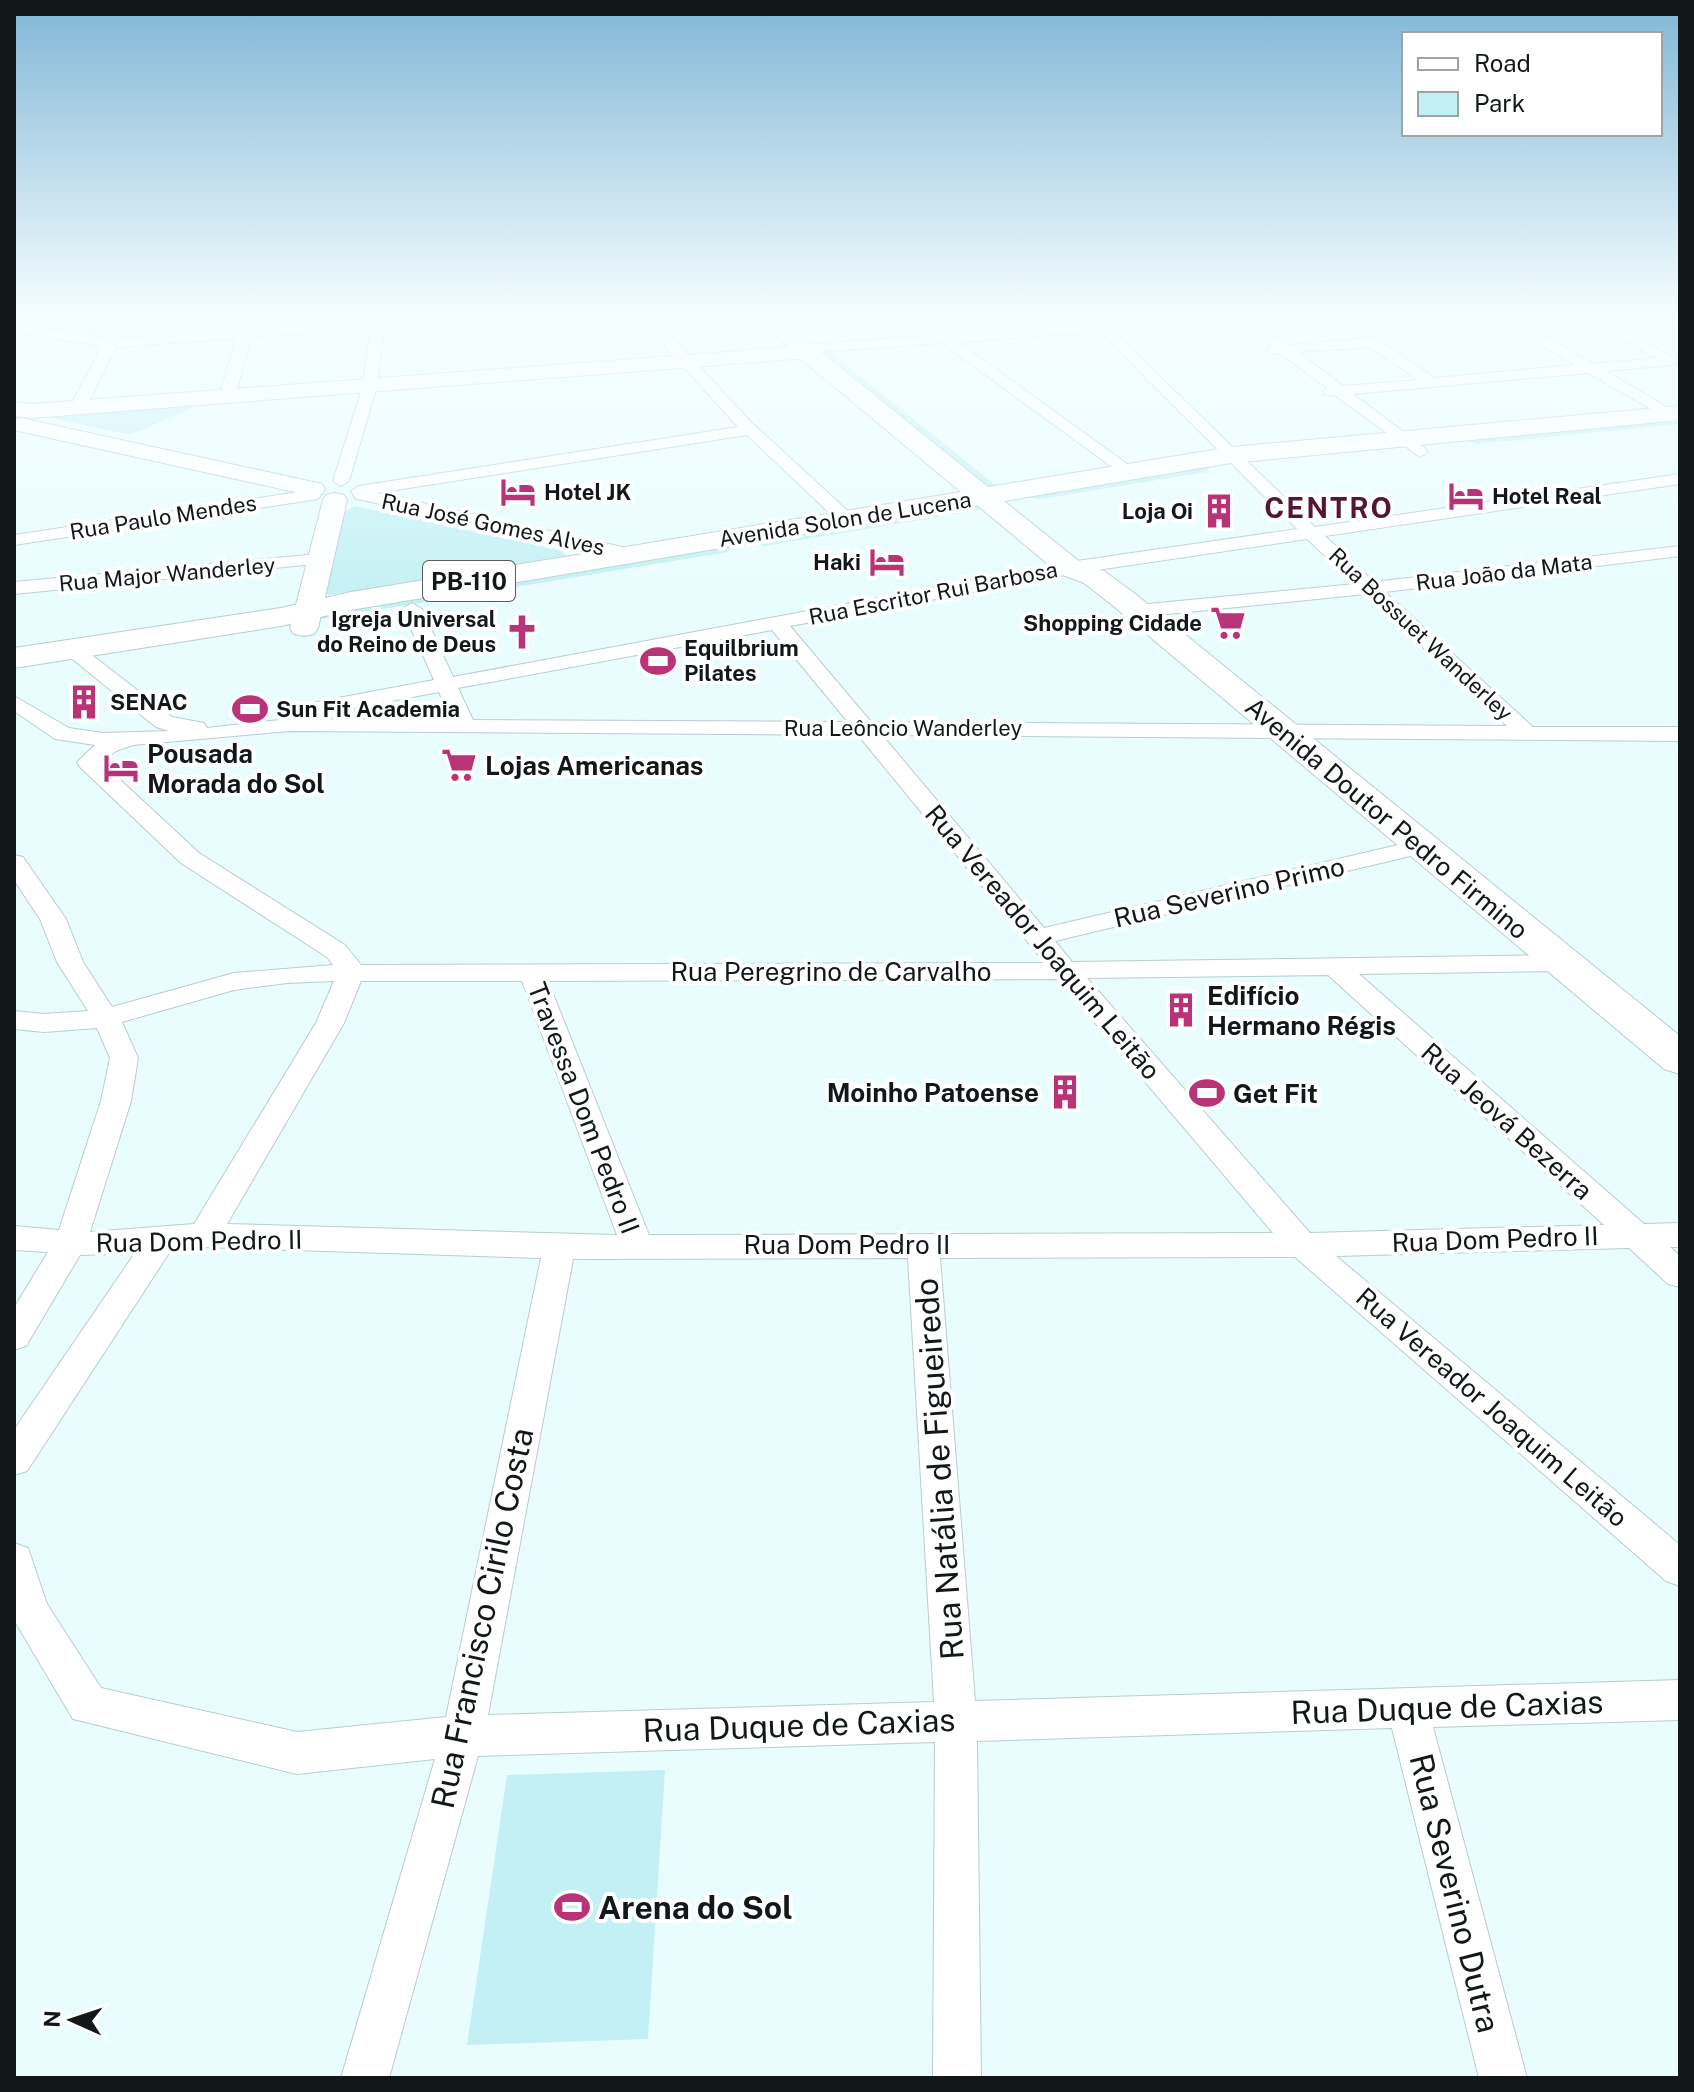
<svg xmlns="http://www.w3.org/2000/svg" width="1694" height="2092" font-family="'Public Sans',sans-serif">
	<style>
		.green { fill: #c2f0f4 }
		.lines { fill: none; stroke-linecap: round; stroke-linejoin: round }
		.street-casing { stroke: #baccce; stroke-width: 2 }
		.secondary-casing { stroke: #baccce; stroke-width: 2 }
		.primary-casing { stroke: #baccce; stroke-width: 2 }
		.street { fill: #fff; fill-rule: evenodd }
		.secondary { fill: #fff; fill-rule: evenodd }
		.primary { fill: #fff; fill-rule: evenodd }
		.labels { text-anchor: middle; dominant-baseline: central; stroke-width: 8; stroke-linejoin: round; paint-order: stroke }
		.far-poi-label { font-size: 22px; font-weight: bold; fill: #121819; stroke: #fff; text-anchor: start }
		.far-street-label { font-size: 22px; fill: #121819; stroke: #fff }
		.shield { fill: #fff; stroke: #595d5e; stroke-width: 2 }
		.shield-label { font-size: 24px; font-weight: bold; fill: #121819 }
		.poi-label { font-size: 26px; font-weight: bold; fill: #121819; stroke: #fff; text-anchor: start }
		.street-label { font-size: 26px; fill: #121819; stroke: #fff }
		.far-district-label { font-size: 28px; font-weight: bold; letter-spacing: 2px; fill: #551636; stroke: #fff }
		.near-street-label { font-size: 32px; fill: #121819; stroke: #fff }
		.near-poi-label { font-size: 32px; font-weight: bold; fill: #121819; stroke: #fff; text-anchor: start }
	</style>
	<rect width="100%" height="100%" fill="#e9fdfe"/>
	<path class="green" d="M14,316H104L95,335L14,323Z
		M807,352L831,353L1004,492L982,496Z
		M196,406L140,431L126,434L56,419V417Z
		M1680,418V424L1477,444L1462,439Z
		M1209,464L1211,467L1206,472L1041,499L1020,497Z
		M973,501L984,509L764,546L751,542Z
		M355,506L560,550L566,556L562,560L329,595L322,590L343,513Z
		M728,543L731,547L728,552L321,619L323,614Z
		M665,1770L648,2039L467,2045L507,1775Z"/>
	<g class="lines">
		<g class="street-casing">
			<path id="street" d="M118,316H132L121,338L239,330L243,316H257L253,329L372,321V316H386L385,320L512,316L505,320L384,328L377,386L349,481L341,486L333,481L363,386L370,329L251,337L235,396L227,401L219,396L237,338L116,347L86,407L78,412L70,407L102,346L14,332V324L106,338Z
				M638,316H652L750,421L852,515L855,519L852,523H840L747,435L377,493L636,550L639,554L636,558L630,559L362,500L356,499L351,491L359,486L738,427Z
				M906,316H922L948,334L1098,325L1100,328L1093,332L958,342L1137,471L1135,475H1123L942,343L803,353L796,349L803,345L931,336Z
				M1189,316L1252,318L1287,345L1373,338L1404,316H1419L1384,344L1435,378L1575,365L1494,316H1510L1593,364L1656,358L1581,316H1598L1679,361L1672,365L1606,371L1675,412V418L1670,420L1588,373L1353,394L1426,449L1428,452L1420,457L1336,396L1325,395L1323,392L1327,388L1281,354L1269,353L1267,350L1272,346L1243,324L1222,321L1113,331L1315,527L1680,474V484L1325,536L1374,582L1680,546V556L1385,592L1533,727H1680V741L882,735L1044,928L1419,840L1427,842L1431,847L1427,852L1055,941L1072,962L1562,955L1571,957L1575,963L1571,969L1562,971L1359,974L1644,1224L1680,1223V1247H1670L1680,1256V1287L1668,1284L1629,1248L1336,1256L1680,1545V1586L1666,1581L1295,1257L940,1258L975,1701L1680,1680V1720L1433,1727L1527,2078H1479L1392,1728L977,1741L981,2078H933L935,1742L478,1756L389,2078H341L435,1759L297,1774L73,1719L14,1620V1543L28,1548L47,1604L101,1688L297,1732L446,1717L541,1258L204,1247L171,1250L27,1471L14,1475V1430L135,1253L80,1255L26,1346L14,1350V1308L48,1252L14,1250V1226L59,1230L101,1101L110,1058L97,1028L44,1032L14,1029V1011L44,1014L88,1011L57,962L40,919L14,880V855L23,857L66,919L83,962L112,1007L234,973L333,965L327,957L181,863L80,767L77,762L95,745L55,739L14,711V696L69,728L103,733L169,731L156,727L65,653L62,649L72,643L79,645L172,717L204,723L207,728L289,719L282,713L285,708L434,680L402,609L412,603L422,609L453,677L1070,562L1297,529L1102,334L1107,330L1103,327L1105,324L1110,323ZM1370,347L1418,380L1343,386L1298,352ZM1307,539L1355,584L1138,605L1128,611L1138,617L1366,594L1507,726L871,722L790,626L1070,574ZM772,630L848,722L473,720L458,688ZM439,692L451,720L297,719ZM289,731L858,735L1045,963L361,965L345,945L199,853L101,762L116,751L133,745ZM1328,975L1604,1225L1310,1233L1087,978ZM1058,979L1273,1233L649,1235L548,981ZM334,981L316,1023L194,1224L90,1232L131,1101L138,1058L122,1022L234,990L287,983ZM361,981H522L617,1235L227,1224L344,1023ZM908,1258L934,1702L488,1715L573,1259Z
				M1658,316H1673L1680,321V332Z
				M312,490L321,495L318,499L14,545V535Z
				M319,554L325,555L328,559L325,563L14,594V582Z"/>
		</g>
		<g class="secondary-casing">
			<path id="secondary" d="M795,347L817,351L820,355L810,361L795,359L32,418L14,416V402L32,404Z
				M21,418L313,482L322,484L325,489L322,494L313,496L14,430V420Z
				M335,493L344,495L347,500L318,628L314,634L304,636L294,634L290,628L323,500L326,495Z"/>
		</g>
		<g class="primary-casing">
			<path id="primary" d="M758,316H781L811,344L988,487L1231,447L1680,406V420L1231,463L1004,501L1080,562L1104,571L1134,593L1680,1036V1074L1664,1069L1112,605L1084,583L1060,574L977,505L351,610L281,626L14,668V648L281,608L351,592L961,492L795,354Z"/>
		</g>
		<use href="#street" class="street"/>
		<use href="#secondary" class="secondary"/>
		<use href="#primary" class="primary"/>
	</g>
	<linearGradient id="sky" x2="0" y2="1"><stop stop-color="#81b6d6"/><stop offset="0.52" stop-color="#f5feff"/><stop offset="1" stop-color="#f5feff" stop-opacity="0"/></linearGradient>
	<rect width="1694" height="609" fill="url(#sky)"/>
	<defs>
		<g id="hotel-bare" transform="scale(2.76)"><path d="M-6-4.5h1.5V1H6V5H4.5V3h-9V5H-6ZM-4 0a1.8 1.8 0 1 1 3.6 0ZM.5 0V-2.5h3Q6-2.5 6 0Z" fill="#b83378" stroke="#fff" stroke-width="2.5" paint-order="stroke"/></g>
		<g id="building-bare" transform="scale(2.76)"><path d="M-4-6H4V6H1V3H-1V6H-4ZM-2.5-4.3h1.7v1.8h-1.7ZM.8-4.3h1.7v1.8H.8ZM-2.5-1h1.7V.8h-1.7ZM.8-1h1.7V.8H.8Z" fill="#b83378" stroke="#fff" stroke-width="2.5" paint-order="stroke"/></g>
		<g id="supermarket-bare" transform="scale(2.76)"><path d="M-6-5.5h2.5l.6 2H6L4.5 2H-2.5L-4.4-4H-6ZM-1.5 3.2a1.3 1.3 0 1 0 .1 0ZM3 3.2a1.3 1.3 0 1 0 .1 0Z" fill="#b83378" stroke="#fff" stroke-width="2.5" paint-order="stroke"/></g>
		<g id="church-bare" transform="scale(2.76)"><path d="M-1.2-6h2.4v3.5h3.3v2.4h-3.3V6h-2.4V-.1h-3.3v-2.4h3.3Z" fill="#b83378" stroke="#fff" stroke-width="2.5" paint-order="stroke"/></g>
		<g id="stadium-bare" transform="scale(2.76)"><path d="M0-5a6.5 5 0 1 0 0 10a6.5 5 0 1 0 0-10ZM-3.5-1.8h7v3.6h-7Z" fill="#b83378" stroke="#fff" stroke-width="2.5" paint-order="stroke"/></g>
	</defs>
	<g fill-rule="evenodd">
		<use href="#hotel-bare" x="518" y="492"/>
		<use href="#hotel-bare" x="1466" y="496"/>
		<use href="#building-bare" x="1219" y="511"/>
		<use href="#hotel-bare" x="887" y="562"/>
		<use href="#supermarket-bare" x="1228" y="623"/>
		<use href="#church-bare" x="522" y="632"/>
		<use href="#stadium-bare" x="658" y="661"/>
		<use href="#building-bare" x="84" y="702"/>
		<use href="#stadium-bare" x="250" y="709"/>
		<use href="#supermarket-bare" x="459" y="765"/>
		<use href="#hotel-bare" x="121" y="768"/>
		<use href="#building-bare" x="1181" y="1010"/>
		<use href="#building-bare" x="1065" y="1092"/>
		<use href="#stadium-bare" x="1207" y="1093"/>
		<use href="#stadium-bare" x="572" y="1907"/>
	</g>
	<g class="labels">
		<g class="far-poi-label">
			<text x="544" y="492">Hotel JK</text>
			<text x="1492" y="496">Hotel Real</text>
			<text x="1193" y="511" text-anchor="end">Loja Oi</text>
			<text x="861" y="562" text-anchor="end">Haki</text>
			<text x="496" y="619" text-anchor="end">Igreja Universal<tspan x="496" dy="25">do Reino de Deus</tspan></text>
			<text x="1202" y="623" text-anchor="end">Shopping Cidade</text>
			<text x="684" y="648">Equilbrium<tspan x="684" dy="25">Pilates</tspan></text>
			<text x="110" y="702">SENAC</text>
			<text x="276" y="709">Sun Fit Academia</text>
		</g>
		<g class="far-street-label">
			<text transform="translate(163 517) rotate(-9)">Rua Paulo Mendes</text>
			<text transform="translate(845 519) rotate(-9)">Avenida Solon de Lucena</text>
			<text transform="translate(493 524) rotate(12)">Rua José Gomes Alves</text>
			<text transform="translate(1504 572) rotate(-7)">Rua João da Mata</text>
			<text transform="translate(167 574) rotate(-5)">Rua Major Wanderley</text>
			<text transform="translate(933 593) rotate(-11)">Rua Escritor Rui Barbosa</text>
			<text transform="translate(1421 634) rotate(43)">Rua Bossuet Wanderley</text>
			<text x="903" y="728">Rua Leôncio Wanderley</text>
		</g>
		<rect class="shield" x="423" y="561" width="92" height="40" rx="6"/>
		<g class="shield-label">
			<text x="469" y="581">PB-110</text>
		</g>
		<g class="poi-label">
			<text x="147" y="753">Pousada<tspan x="147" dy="30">Morada do Sol</tspan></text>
			<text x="485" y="765">Lojas Americanas</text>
			<text x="1207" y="995">Edifício<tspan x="1207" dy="30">Hermano Régis</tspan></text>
			<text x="1039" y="1092" text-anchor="end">Moinho Patoense</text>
			<text x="1233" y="1093">Get Fit</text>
		</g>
		<g class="street-label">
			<text transform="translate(1387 818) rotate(40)">Avenida Doutor Pedro Firmino</text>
			<text transform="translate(1229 892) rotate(-13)">Rua Severino Primo</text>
			<text transform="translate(1043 942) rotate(50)">Rua Vereador Joaquim Leitão</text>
			<text x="831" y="971">Rua Peregrino de Carvalho</text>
			<text transform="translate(584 1108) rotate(69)">Travessa Dom Pedro II</text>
			<text transform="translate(1507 1121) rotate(42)">Rua Jeová Bezerra</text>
			<text transform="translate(1495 1239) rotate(-2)">Rua Dom Pedro II</text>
			<text transform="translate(199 1241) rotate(-1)">Rua Dom Pedro II</text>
			<text x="847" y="1244">Rua Dom Pedro II</text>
			<text transform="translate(1492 1407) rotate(41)">Rua Vereador Joaquim Leitão</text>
		</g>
		<g class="far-district-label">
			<text x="1329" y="507">CENTRO</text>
		</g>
		<g class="near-street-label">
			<text transform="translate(939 1469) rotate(-94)">Rua Natália de Figueiredo</text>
			<text transform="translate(482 1618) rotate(-78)">Rua Francisco Cirilo Costa</text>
			<text transform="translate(1447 1707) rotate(-2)">Rua Duque de Caxias</text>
			<text transform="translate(799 1725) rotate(-2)">Rua Duque de Caxias</text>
			<text transform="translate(1455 1893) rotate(76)">Rua Severino Dutra</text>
		</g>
		<g class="near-poi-label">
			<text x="598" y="1907">Arena do Sol</text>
		</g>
	</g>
	<rect width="1694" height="2092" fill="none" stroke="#121819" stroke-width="32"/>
	<rect x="1402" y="32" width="260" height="104" fill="#ffffff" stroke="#a0a3a3" stroke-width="2"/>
	<rect x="1418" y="58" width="40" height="12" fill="#ffffff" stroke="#a0a3a3" stroke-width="2"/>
	<text x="1474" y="72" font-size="24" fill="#121819">Road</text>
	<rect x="1418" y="92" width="40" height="24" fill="#c2f0f4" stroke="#a0a3a3" stroke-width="2"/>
	<text x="1474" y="112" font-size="24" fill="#121819">Park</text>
	<g transform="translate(72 2020) rotate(273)" stroke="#ffffff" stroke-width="6" paint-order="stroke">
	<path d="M0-6L14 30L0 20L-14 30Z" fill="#121819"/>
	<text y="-12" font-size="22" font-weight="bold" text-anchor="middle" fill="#121819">N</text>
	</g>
</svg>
